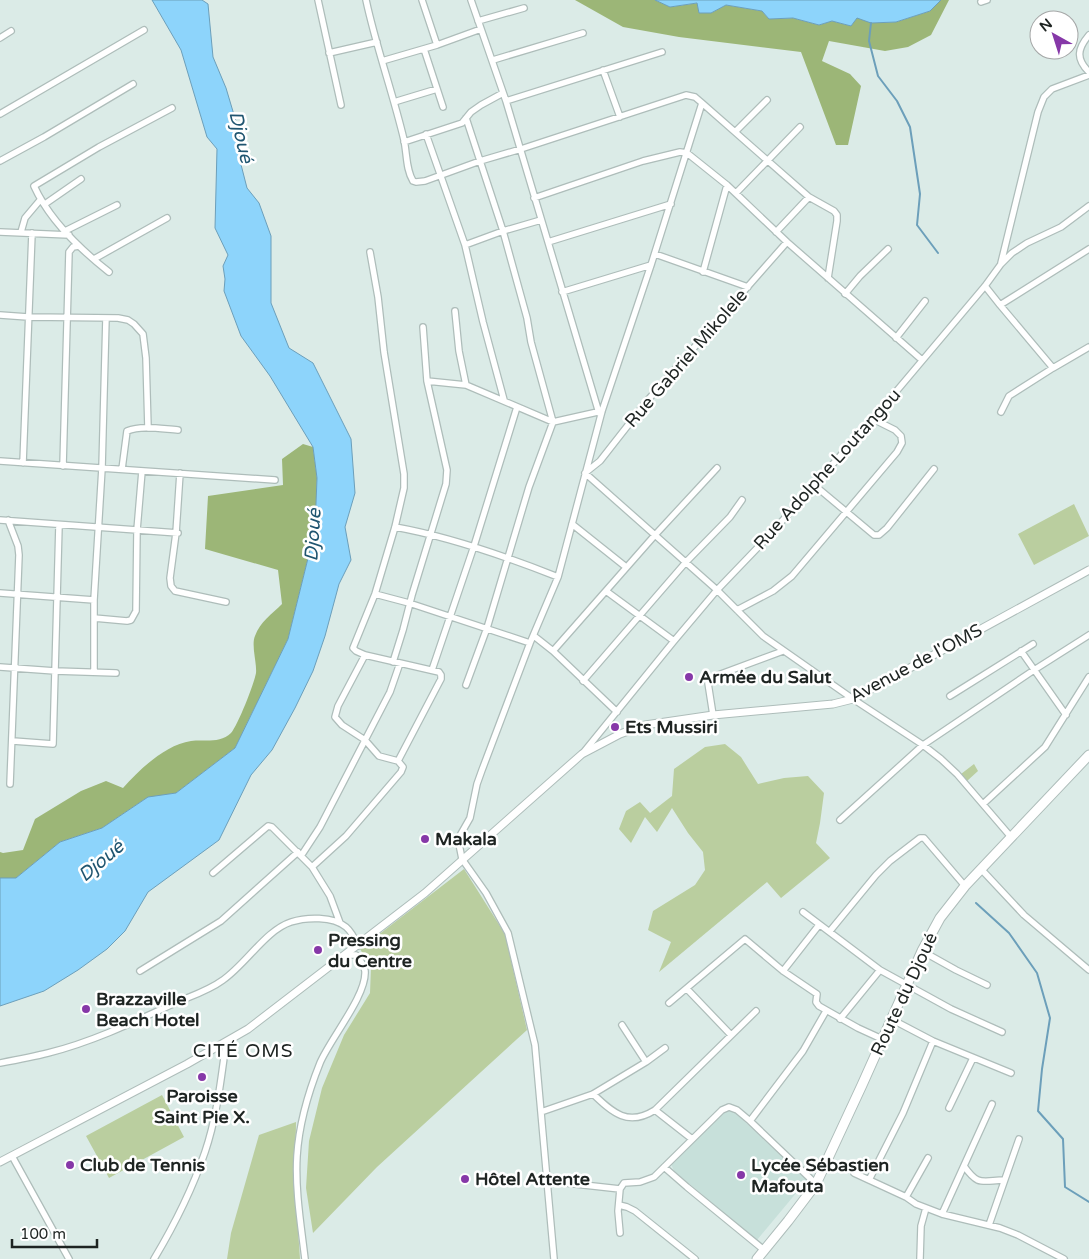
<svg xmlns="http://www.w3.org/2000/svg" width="1089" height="1259" font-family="'Varela Round',sans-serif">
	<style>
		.built { fill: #c7e0da }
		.green { fill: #bace9f }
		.forest { fill: #9cb677 }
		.water { fill: #8dd4fb; stroke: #6c9fba }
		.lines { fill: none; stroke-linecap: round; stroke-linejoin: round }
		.stream { stroke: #6c9fba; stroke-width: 2 }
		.minor-casing { stroke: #aebdba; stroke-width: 8 }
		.tertiary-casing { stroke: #aebdba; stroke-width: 9 }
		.primary-casing { stroke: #aebdba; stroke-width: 11 }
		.minor { stroke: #fff; stroke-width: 5.5 }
		.tertiary { stroke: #fff; stroke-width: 7 }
		.primary { stroke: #fff; stroke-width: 9 }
		.poi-dot { fill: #8638a8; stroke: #fff; stroke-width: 2 }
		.labels { text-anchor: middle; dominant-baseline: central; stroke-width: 5; stroke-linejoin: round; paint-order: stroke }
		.street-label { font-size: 18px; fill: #1e2422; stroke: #fff }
		.poi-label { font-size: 18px; font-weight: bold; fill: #1e2422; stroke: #fff; text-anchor: start }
		.water-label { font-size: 19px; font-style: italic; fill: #1f5570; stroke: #fff }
		.neighbourhood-label { font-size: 19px; letter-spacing: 1px; fill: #1e2422; stroke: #fff }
	</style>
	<rect width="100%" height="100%" fill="#dbebe7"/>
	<path class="built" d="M732,1110L807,1180L757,1240L674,1171L671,1164L725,1112Z"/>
	<path class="green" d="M1074,504L1089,536L1034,565L1018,534Z
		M725,744L741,757L758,784L784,778L808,776L824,793L820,823L816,843L830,858L781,898L767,882L659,972L671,942L648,930L653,911L695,885L705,870L703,852L688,833L672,808L657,832L645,817L631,843L619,829L626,811L640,802L650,813L672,796L674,769L705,747Z
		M974,764L978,771L967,781L961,774Z
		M464,869L505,934L527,1030L377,1167L313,1233L306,1188L309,1141L322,1088L344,1035L370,993L371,967L360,949Z
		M162,1095L184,1137L109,1178L86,1136Z
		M296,1122L295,1186L300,1259H227L231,1233L259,1135Z"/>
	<path class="forest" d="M575,0H655L670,7L698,3L699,13H711L726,5L762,11L769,19L793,18L819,25L832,21L851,26L857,17L871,23L896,22L930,11L941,0H949L931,35L908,47L885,51L829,41L822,61L850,74L861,86L848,145H836L801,52L679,37L623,27Z
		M303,444L313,447L317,478L315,530L288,639L235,748L176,793L145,799L102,828L60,842L16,878H0V852L3,853L23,850L35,819L81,791L106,781L123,788C140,769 165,745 191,741C204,739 220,744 231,733C238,725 254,684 256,673C257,663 251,645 255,636C260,622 272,614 282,604L278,570L205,549L208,496L283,485L282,459Z"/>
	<path class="water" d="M152,0H202L208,4L213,57L226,88L240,135L237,149L247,188L259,203L271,236V303L289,348L313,363L351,439L355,493L345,527L351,560L339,584L325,636L313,671L295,708L272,750L251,775L219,840L148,892L125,931L107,949L78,970L44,991L0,1006V878H16L60,842L102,828L148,797L176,793L235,748L288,639L315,530L317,478L313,447L270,376L241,336L224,291L225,279L223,266L228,255L215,228L217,149L207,137L181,50Z
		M655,0H941L930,11L896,22L871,23L857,18L851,26L832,21L819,25L793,18L769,19L762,11L726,5L711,13H699L697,3L670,7Z"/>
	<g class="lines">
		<path class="stream" d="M871,23L869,41L878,76L897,101L910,127L920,194L917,225L938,253
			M976,903L1009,933L1037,973L1050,1018L1042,1069L1038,1111L1063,1139L1065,1187L1089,1202"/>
		<g class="minor-casing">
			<path id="minor" d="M318,0L341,105
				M366,0C376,47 393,93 404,140C407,154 406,170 413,181L416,182L425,181L480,161L521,149L686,95L695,97L702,103L809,197L834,211L837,215V221L828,278
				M422,0L437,45
				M471,0L506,101L599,413
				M981,2L987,0
				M478,21L524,8
				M1089,35C1077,49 1076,59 1089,72
				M0,38L11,31
				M424,49L443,107
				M329,53L377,42
				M493,60L583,33
				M382,61L437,45L481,29
				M603,70L620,117
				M506,101L662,52
				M394,102L437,89
				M0,114L144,30
				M736,131L767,100
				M426,134L465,245L483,322L504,400
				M404,142L462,123L471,112L481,105L503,93
				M0,161L44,137L133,84
				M736,193L800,127
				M534,198L643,161L680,152L687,153L727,185L787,242L922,360
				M45,204L81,179
				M65,231L117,205
				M0,232L69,235
				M21,232L25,218L41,199
				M776,232L809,197
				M548,242L671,204
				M787,242L647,401L600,461L585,473L717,590L763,636L853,699L923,745L941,759L957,774L1011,837
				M465,245L503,231L541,220
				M370,252L378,297L384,352L404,474V488L395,527L375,594L353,648L356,651L365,655L439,672L441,675V679L398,761
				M655,254L748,287
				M94,259L167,218
				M1001,263L1038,112L1044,97L1052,89L1089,75
				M109,272C81,250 49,219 34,186L99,147L172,108
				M703,272L727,185
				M985,286L1000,305L1053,368
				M562,292L651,265
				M845,294L860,276L888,249
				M1000,305L1089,249
				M455,311L459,351L466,385
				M0,315L28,317L118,318L128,320L134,324L143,334L146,358L148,428
				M896,338L925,301
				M427,381L466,385L553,422L602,411
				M1001,412L1009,396L1053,368L1089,347
				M0,461L275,480
				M23,463L32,233
				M63,466L69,252L73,247L79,246
				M122,469L127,431C142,425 162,429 178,430
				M180,473L176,533L170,578L171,586L175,591L226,602
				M813,484L874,535H879L887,528L934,469
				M0,520L178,533
				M8,520L18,546L19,555L10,784
				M572,524L626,567
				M395,527C451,537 505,556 558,577
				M606,591L674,641
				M0,593L94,600
				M375,594L409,603L530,643
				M737,610L773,591L792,576L897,452L902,443L901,436L895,430L873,419
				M94,618L127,621L131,620L136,611L137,530L142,471
				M534,636L553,651L617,712
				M553,651L655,535L717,468
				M1021,651L1066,715
				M393,662L403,630L412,595L446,484L447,470L427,381L423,327
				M0,667L55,671L116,673
				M432,670L474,546L517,407
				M94,672V600L102,468L106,318
				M583,681L686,562L730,517L742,500
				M466,685L487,628L529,487L553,422L531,342L527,318L503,231L466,118
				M950,696L1033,644
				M713,715L708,683L710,678L783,651
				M13,741L53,744L59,525
				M583,753L674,641L717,590L766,539L873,419L985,286L1001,264L1012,253L1027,243L1061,227L1089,206
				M983,804L1045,747L1089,677
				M840,820L923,745L1034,670L1089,635
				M301,856L320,827L390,692L400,663
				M312,867L330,896L340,923
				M981,869L1024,915L1089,970
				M213,873L268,826L272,827L312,867L346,836L401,772L403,767L398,761L379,756L365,740L342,725L335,717L338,706L365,655
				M803,912L880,970L951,1009L1002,1032
				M830,931L876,875L890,861L920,838H924L965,886
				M922,951L956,970L987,985
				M140,971L221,921L298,852
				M783,971L819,925
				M687,989L731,1035
				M669,1003L745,939L783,971L817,994L816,1002L819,1006L858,1028L882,1039
				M840,1019L880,970
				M891,1019L933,1041L1011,1073
				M622,1025L646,1062
				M0,1063C16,1060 32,1057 48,1053C92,1042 134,1022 175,1003C191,996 208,991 223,980C246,964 266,930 291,922C306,917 333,916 346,927C352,932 355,939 358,946
				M593,1094C613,1113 628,1127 655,1110L756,1011
				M949,1108L973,1058
				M655,1110L692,1139
				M541,1112L593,1094L646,1062L665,1048
				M750,1121L803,1051L826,1011
				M12,1156L69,1259
				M964,1166C978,1186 981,1181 1004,1180
				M664,1167L687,1187L764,1250
				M854,1173L906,1197L916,1204L942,1214L1000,1228L1018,1235L1064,1259
				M869,1180L903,1113L933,1041
				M548,1181L620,1189L624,1183L640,1182L654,1177L722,1110L729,1107L737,1110L750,1121L816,1184
				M906,1197L928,1158
				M619,1205L627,1207L635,1211L695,1259
				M942,1214L992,1104
				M989,1225L1019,1139
				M620,1233L618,1211L620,1189
				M154,1259C175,1224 192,1190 205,1152C217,1117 221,1079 226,1043
				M305,1259C301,1225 295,1190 297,1156C299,1124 308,1093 320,1063C330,1039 367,995 365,971C364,964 360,960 356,955H346
				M554,1259L535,1045L508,933L486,893L462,859L458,839L470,818L477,784L482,770L530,643L558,577L602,411L651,265L702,103
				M920,1259L921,1226L926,1208"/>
		</g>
		<g class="tertiary-casing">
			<path id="tertiary" d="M0,1162L187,1064L248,1029L425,893L582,754L620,734L645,725L713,715L833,704L853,699L1089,570"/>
		</g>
		<g class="primary-casing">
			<path id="primary" d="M757,1259L788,1221L816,1184L862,1085L922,951L940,918L965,886L1089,755"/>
		</g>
		<use href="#minor" class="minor"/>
		<use href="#tertiary" class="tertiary"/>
		<use href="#primary" class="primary"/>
	</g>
	<g class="poi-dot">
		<circle cx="689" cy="677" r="5"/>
		<circle cx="615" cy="727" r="5"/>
		<circle cx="425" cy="839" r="5"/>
		<circle cx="318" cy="950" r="5"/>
		<circle cx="86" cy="1009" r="5"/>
		<circle cx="202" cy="1077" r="5"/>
		<circle cx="70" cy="1165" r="5"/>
		<circle cx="741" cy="1175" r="5"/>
		<circle cx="465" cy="1179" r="5"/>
	</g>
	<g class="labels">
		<g class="street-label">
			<text transform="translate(686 358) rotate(-49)">Rue Gabriel Mikolele</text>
			<text transform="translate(827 469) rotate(-48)">Rue Adolphe Loutangou</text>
			<text transform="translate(916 663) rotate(-28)">Avenue de l'OMS</text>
			<text transform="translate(904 994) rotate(-65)">Route du Djoué</text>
		</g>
		<g class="poi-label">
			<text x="699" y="677">Armée du Salut</text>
			<text x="625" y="727">Ets Mussiri</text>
			<text x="435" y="839">Makala</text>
			<text x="328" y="940">Pressing<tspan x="328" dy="21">du Centre</tspan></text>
			<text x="96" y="999">Brazzaville<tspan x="96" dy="21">Beach Hotel</tspan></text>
			<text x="202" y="1096" text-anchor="middle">Paroisse<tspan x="202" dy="21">Saint Pie X.</tspan></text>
			<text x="80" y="1165">Club de Tennis</text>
			<text x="751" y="1165">Lycée Sébastien<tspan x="751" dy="21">Mafouta</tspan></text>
			<text x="475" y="1179">Hôtel Attente</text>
		</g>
		<g class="water-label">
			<text transform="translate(241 137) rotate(77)">Djoué</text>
			<text transform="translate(313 535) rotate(-86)">Djoué</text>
			<text transform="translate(101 861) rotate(-40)">Djoué</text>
		</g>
		<g class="neighbourhood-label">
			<text x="243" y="1051">CITÉ OMS</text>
		</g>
	</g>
	<g transform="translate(1054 35) rotate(321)"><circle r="24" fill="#ffffff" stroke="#a5a7a7"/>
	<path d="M0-4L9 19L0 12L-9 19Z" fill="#8638a8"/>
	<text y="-8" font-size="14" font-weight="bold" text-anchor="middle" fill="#1e2422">N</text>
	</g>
	<path d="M12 1239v8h85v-8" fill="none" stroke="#1e2422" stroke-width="2.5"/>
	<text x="20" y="1239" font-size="15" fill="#1e2422" stroke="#ffffff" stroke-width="4" paint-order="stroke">100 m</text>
</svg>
